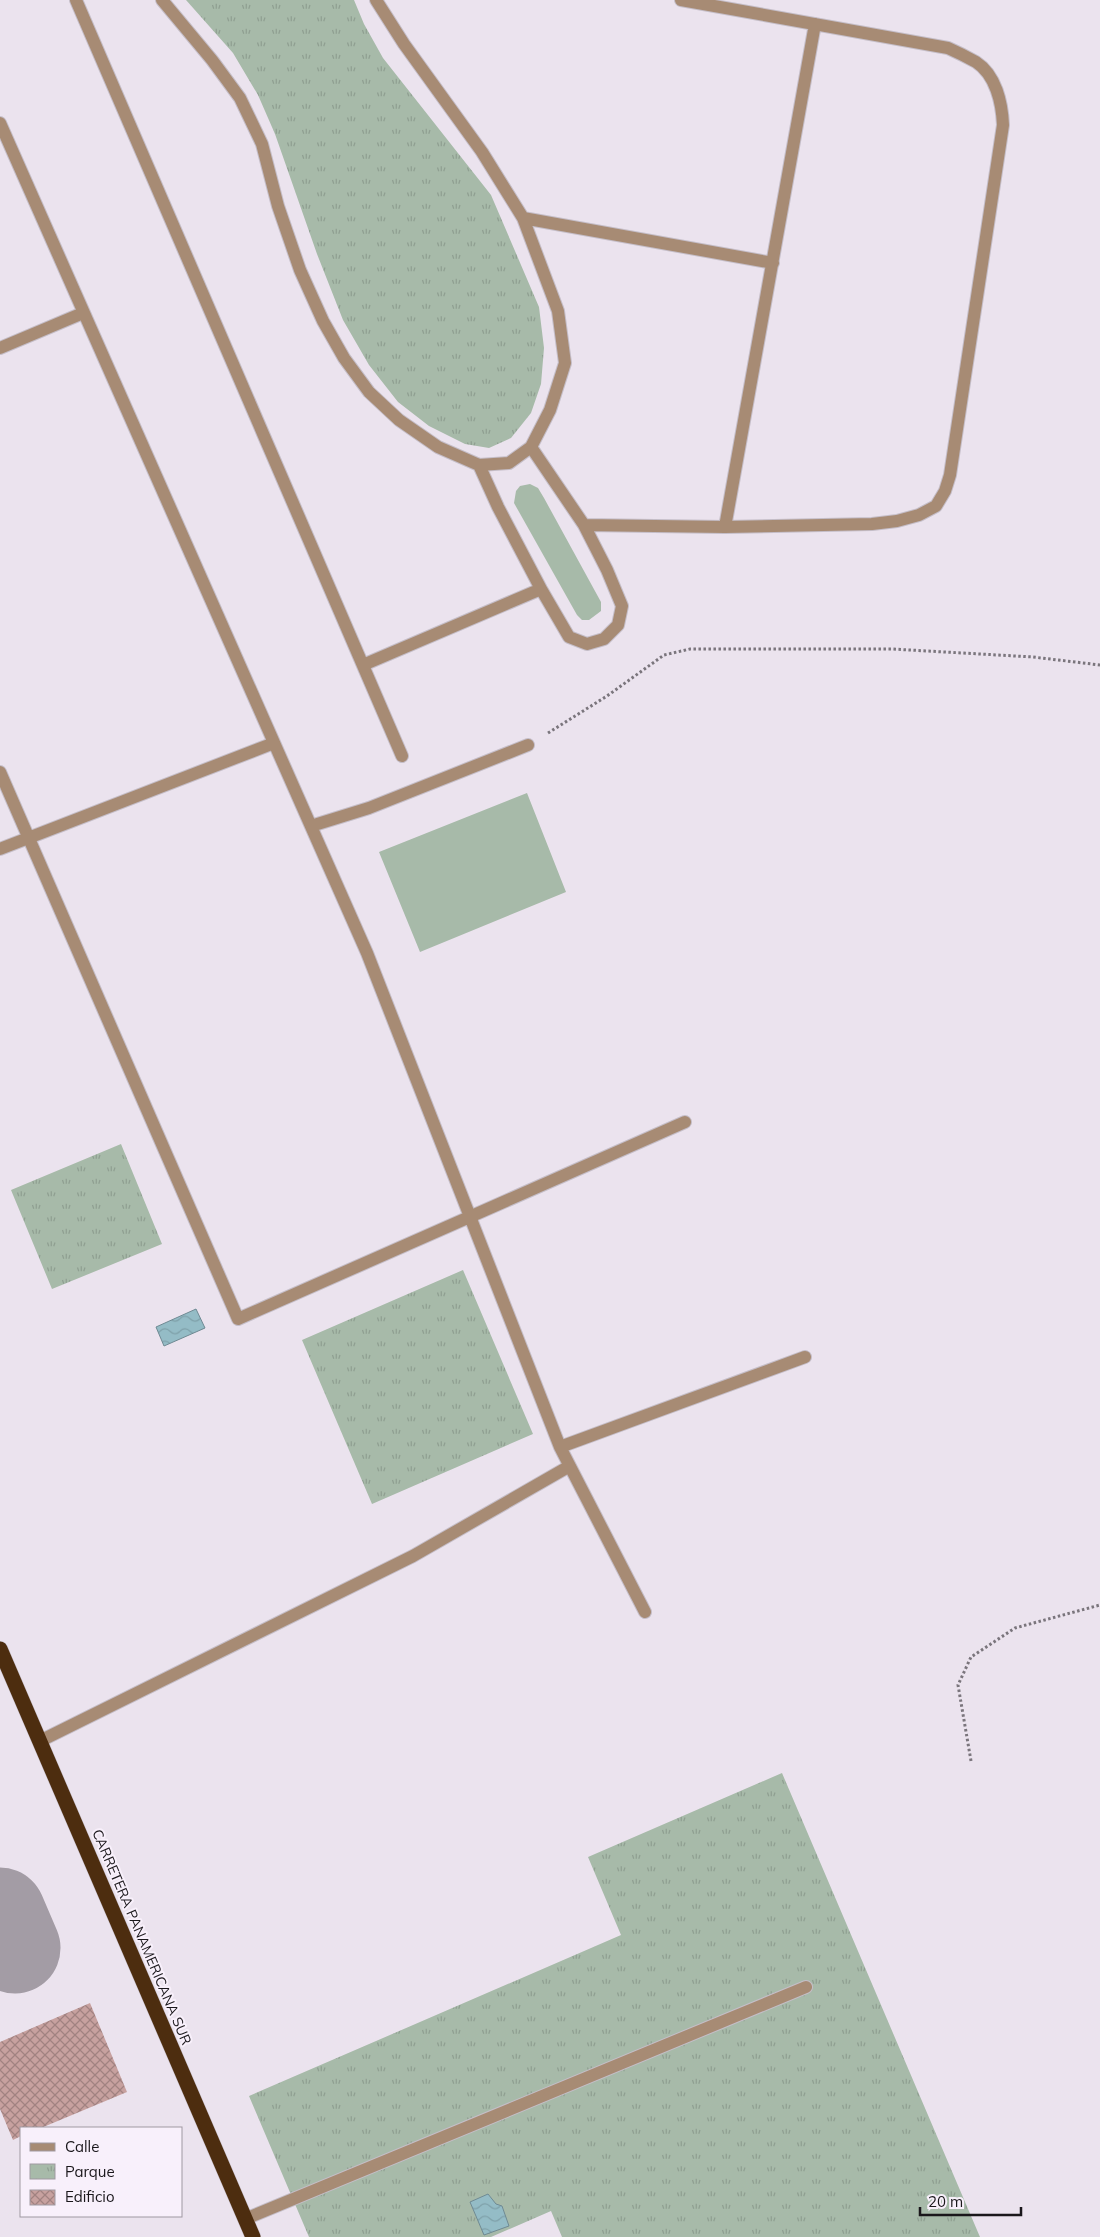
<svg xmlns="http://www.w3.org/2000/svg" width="1100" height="2237" font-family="Mulish,sans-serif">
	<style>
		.grass { fill: #a7baa9 }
		.park { fill: url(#park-tufts) }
		.water { fill: url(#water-waves); stroke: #6f8a93 }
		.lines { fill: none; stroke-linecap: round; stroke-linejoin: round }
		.taxiway { stroke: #a39ca5; stroke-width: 91 }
		.building { fill: url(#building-cross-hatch) }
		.minor-casing { stroke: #c5bec8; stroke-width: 14 }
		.highway-casing { stroke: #c5bec8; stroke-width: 16 }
		.path { stroke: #7a757c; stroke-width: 3; stroke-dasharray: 2.5 2.5; stroke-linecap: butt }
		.minor { stroke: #a78b74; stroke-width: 12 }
		.highway { stroke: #4d2d0f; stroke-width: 15 }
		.labels { text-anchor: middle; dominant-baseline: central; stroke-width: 4; stroke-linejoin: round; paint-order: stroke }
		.street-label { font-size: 14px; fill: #1a171b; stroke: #f8f0fb }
	</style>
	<defs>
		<pattern id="park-tufts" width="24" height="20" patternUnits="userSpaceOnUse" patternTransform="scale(1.25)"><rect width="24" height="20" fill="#a7baa9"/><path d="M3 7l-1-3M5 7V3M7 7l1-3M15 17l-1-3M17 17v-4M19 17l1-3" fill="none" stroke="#8f9f91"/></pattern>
		<pattern id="water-waves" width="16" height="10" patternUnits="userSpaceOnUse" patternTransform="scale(1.25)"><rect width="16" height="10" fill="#94bcc6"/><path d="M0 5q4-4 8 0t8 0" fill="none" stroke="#7fa1aa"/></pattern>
		<pattern id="building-cross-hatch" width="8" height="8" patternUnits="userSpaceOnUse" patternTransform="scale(1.25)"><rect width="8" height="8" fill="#c7a19f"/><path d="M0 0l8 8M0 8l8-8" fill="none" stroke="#a18281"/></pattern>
	</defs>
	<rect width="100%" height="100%" fill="#ebe3ee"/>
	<path class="grass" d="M530,484L538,488L544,498L601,602V611L589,620H582L577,615L514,503L516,491L520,486Z
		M527,793L566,892L420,952L379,852Z"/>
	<path class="park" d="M186,0H354L364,24L383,58L491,195L539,307L544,348L541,384L531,413L511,438L489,448L465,444L429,426L398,402L369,365L343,320L317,254L275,134L258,95L233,53Z
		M121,1144L162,1244L52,1289L11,1190Z
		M463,1270L533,1434L372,1504L302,1340Z
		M782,1773L980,2237H562L551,2211L491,2237H309L249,2096L621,1935L588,1857Z"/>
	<path class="water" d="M196,1309L205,1328L164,1346L156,1327Z
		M488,2194L496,2204L502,2206L509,2226L484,2235L470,2202Z"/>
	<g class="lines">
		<path class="taxiway" d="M0,1913L15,1948"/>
	</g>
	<path class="building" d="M90,2003L127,2092L41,2128H21V2136L13,2140L0,2109V2042Z"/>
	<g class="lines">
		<g class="minor-casing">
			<path id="minor" d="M76,0L402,756
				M162,0L212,60L240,98L262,144L278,206L300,270L323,321L344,358L369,392L399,420L438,447L479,465L509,463L531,447L550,410L565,363L558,311L523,218L482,152L404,44L376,0
				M0,123L367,953L560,1447L645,1612
				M523,218L773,263
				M0,348L83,313
				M479,465L498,507L541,589L569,637L587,644L604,639L618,625L622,606L607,570L584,525L531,447
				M584,525L725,527L872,524L897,521L919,515L936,506L945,491L950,475L1003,125C1002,103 996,75 976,62C967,57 957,52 948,48L681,0
				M725,527L815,24
				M363,665L541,589
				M0,772L238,1319L685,1122
				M311,826L369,808L528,745
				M0,849L274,743
				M560,1447L805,1357
				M40,1741L413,1556L568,1467
				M245,2219L806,1987"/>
		</g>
		<g class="highway-casing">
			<path id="highway" d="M0,1649L253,2237"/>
		</g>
		<path class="path" d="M548,733L607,696L664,655L690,649H892L1033,657L1100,665
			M971,1761L958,1685L971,1657L1015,1628L1100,1605"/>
		<use href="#minor" class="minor"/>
		<use href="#highway" class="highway"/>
	</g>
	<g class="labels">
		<g class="street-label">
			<text transform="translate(142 1937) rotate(67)">CARRETERA PANAMERICANA SUR</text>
		</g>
	</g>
	<rect x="20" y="2127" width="162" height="90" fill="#f8f0fb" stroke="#9f99a1"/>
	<rect x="30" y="2143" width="25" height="8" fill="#a78b74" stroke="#9f99a1"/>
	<text x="65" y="2152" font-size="15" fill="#1a171b">Calle</text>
	<rect x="30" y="2164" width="25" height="15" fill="url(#park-tufts)" stroke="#9f99a1"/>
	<text x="65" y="2177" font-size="15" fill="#1a171b">Parque</text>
	<rect x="30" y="2190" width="25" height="15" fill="url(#building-cross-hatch)" stroke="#9f99a1"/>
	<text x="65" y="2202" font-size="15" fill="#1a171b">Edificio</text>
	<path d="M920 2207v8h101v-8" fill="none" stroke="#1a171b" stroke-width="2.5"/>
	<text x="928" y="2207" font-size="15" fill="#1a171b" stroke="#f8f0fb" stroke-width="4" paint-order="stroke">20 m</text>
</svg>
